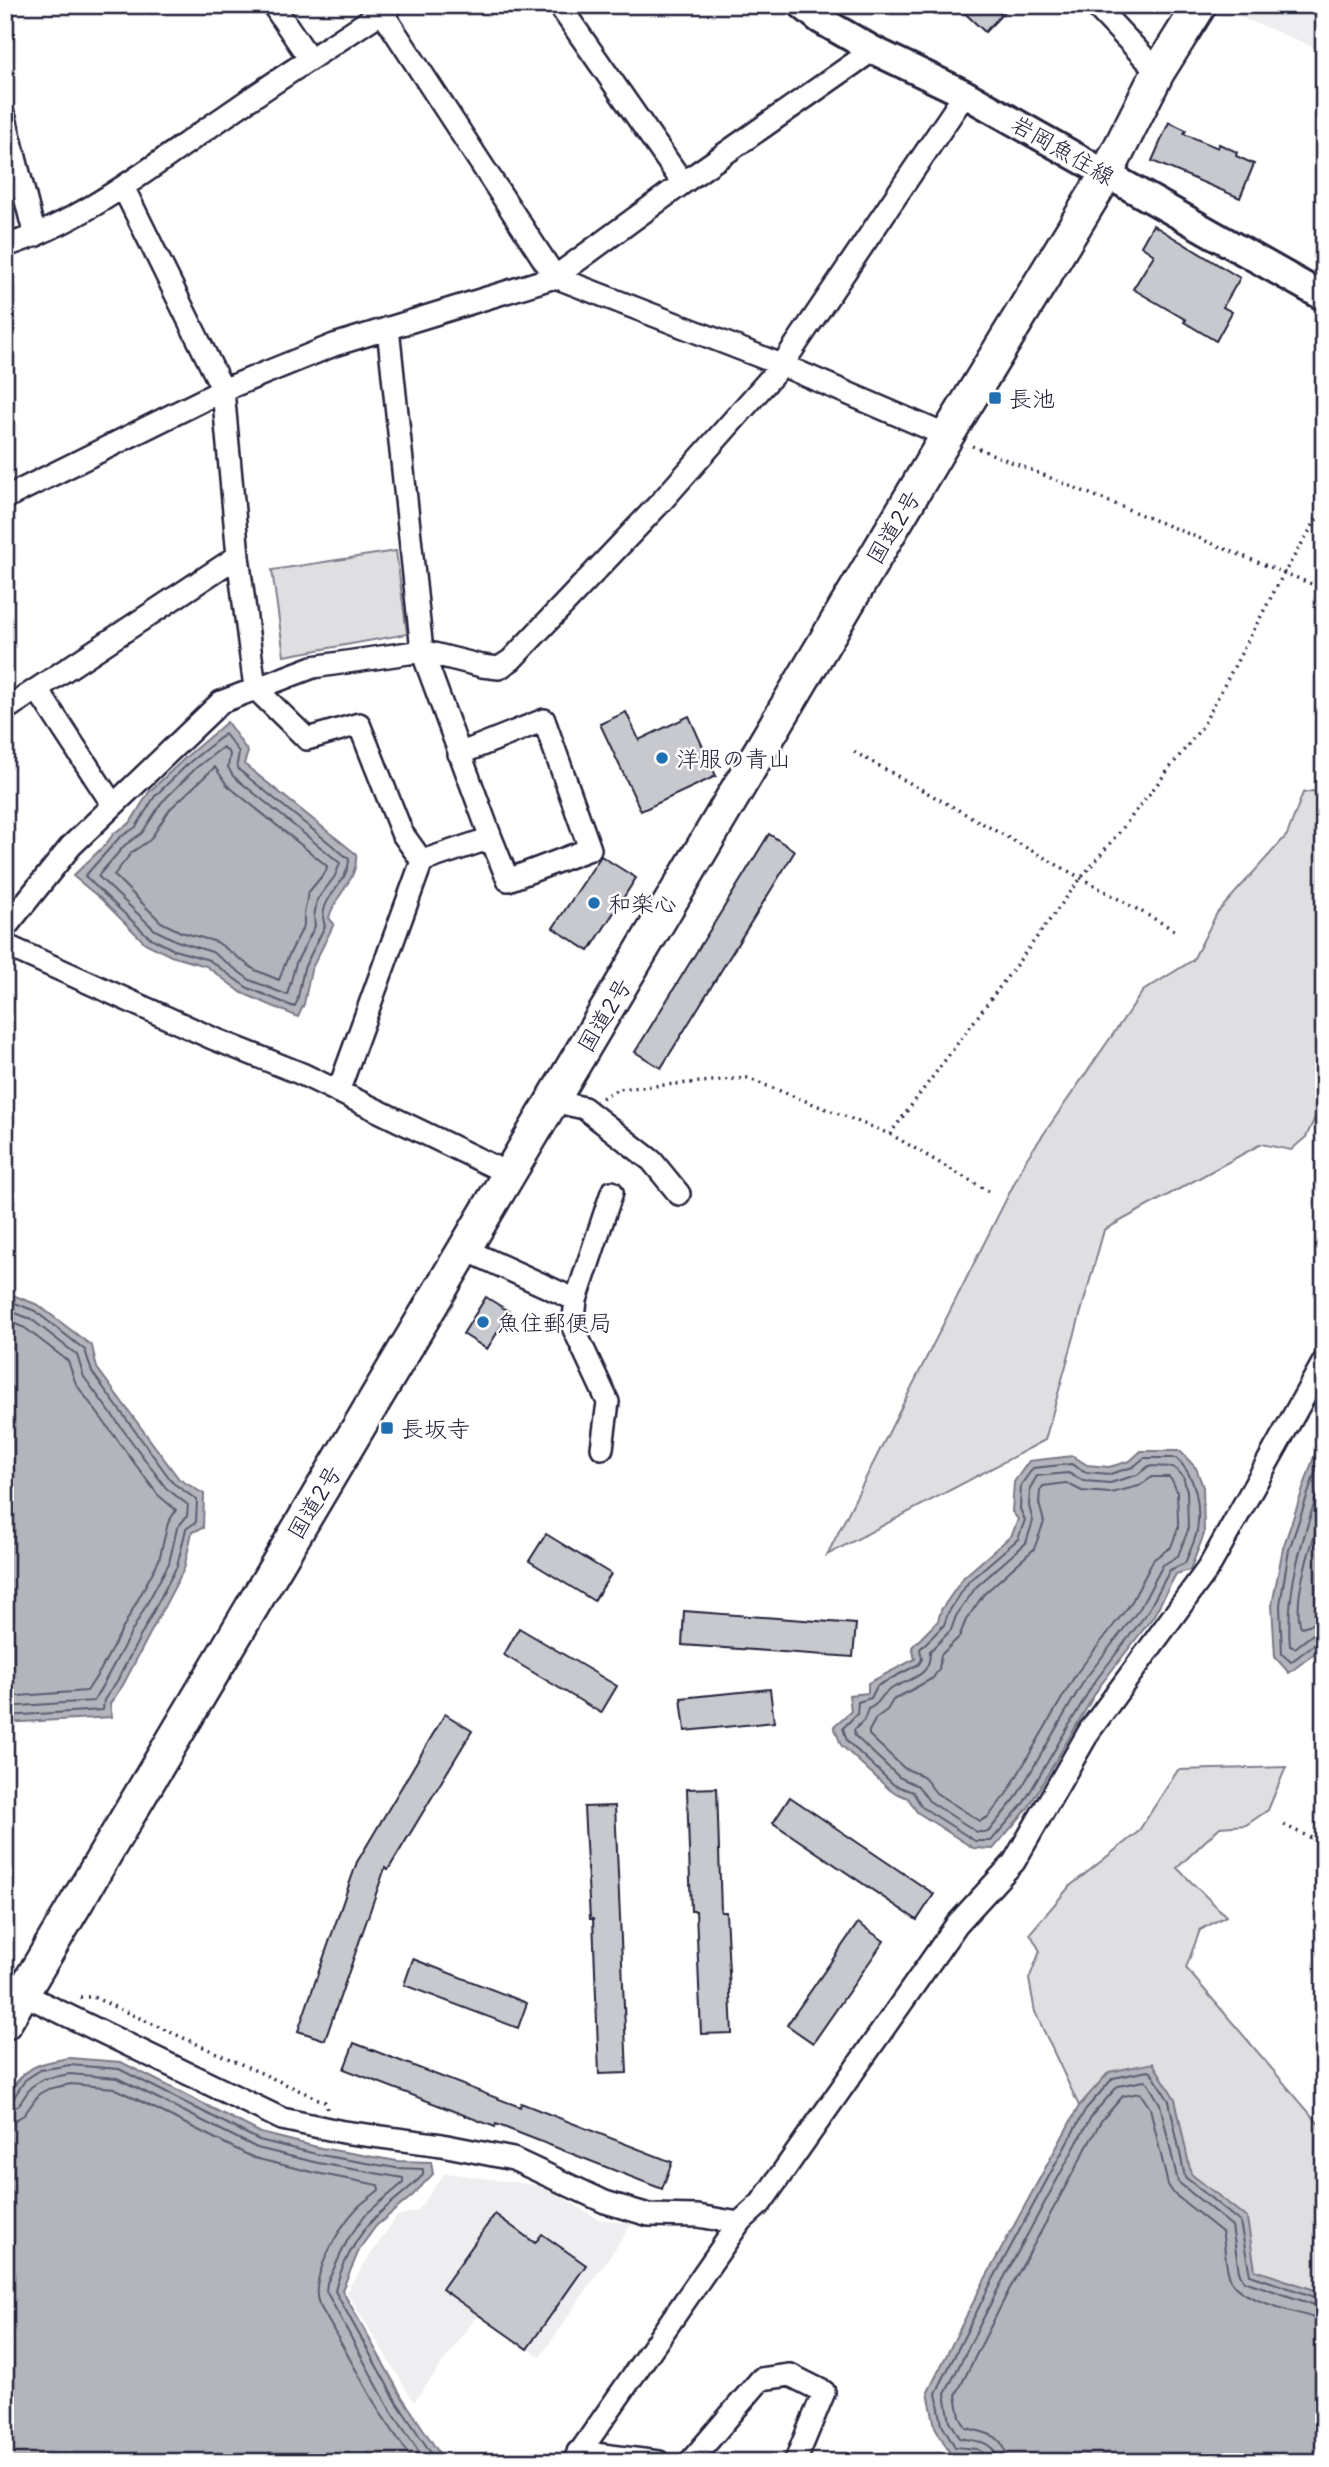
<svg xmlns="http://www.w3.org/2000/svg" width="1329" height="2467" font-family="Delius,'Klee One',sans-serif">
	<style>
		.built { fill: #eeeef1 }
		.green { fill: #dfdfe2; stroke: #80808e; stroke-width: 2 }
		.water { fill: #b4b4bc; stroke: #7a7a88; stroke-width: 2 }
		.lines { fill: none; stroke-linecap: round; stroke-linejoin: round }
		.shore { stroke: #5c5c6f; stroke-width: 2 }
		.building { fill: #c8c8cf; stroke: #22223b; stroke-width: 2 }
		.minor-casing { stroke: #22223b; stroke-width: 26 }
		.major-casing { stroke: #22223b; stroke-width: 32 }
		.highway-casing { stroke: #22223b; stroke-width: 37 }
		.path { stroke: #22223b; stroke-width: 3.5; stroke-dasharray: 2 5; stroke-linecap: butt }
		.minor { stroke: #fff; stroke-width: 21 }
		.major { stroke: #fff; stroke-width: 26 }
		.highway { stroke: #fff; stroke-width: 32 }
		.poi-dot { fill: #1f6fb2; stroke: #fff; stroke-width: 2.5 }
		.labels { text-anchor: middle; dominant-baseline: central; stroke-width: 5; stroke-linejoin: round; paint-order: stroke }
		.street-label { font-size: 23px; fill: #22223b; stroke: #fff }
		.poi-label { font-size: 23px; fill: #22223b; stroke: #fff; text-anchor: start }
	</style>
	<rect width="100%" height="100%" fill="#fff"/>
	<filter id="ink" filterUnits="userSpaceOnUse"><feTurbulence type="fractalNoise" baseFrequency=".0143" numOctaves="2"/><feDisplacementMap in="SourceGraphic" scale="14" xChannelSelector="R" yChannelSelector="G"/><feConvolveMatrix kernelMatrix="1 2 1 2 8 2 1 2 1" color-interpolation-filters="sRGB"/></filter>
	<g filter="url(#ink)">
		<path class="built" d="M1238,5H1324V51L1233,14Z
			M445,2173L543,2186L598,2219L632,2224L540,2357L477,2316L414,2402L346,2291L397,2216L417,2211Z"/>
		<path class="green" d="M396,551L407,634L284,656L272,570Z
			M1324,789V1099L1306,1137L1291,1150L1261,1144L1104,1230L1045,1440L827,1555L1027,1158L1143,991L1193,960L1217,913L1287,835L1303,793Z
			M1286,1767L1268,1810L1246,1825L1220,1827L1177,1868L1226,1916L1200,1930L1186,1968L1324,2130V2346L1079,2106L1035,2012L1029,1979L1040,1951L1030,1933L1070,1886L1138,1832L1178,1770Z"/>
		<path class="water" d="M227,722L248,752L244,764L356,854C359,880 334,895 329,918L334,924L311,970L304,1004L298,1017L242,993L206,966L171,956L145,943L101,899L73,876L106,844L114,833L130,823L149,792L187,756Z
			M5,1292L38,1305L92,1346L97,1368L179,1479L204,1494L203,1528L192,1532L184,1569L123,1685L110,1704L112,1717L5,1723Z
			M1324,1427V1646L1289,1673L1275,1657L1272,1605L1283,1548Z
			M1141,1451H1180L1196,1468L1203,1487L1204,1534L1190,1570L1176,1574L1153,1617L1099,1687L1028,1808L993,1849L973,1848L917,1812L908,1798L891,1791L841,1745L834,1726L851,1711L849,1695L868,1693V1683L915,1659L912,1647L938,1621L941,1610L964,1577L1012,1535L1018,1519L1012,1512L1014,1482L1029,1461L1073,1456L1087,1465L1109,1467L1130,1461Z
			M69,2058L121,2062L261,2133L321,2148L397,2161L431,2162L433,2174L412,2196L376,2226L360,2248L342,2290L402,2397L445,2462H5V2099C26,2066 32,2065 69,2058Z
			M1153,2063L1175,2099L1191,2174L1247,2218L1255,2270L1324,2293V2462H985L975,2456L951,2455L935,2427L928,2392L985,2279L1079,2106L1109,2072Z"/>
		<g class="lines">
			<path class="shore" d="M225,734L239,752L237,764L239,770L349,859C349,885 315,899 325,926L304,968L297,1002L294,1007L246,987L209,960L174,950L149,937L85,876L119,838L136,827L155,796L191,761Z
				M223,747L230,754L228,767L233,776L340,863L335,876L317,900L314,917L315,926L296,963L287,995L250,980L212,952L177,941L155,930L98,876L125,845L142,833L162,802L197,767Z
				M215,767L227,785L327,866L326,871L308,893L304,914V925L287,959L279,980L255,970L217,942L181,932L161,922L114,875L132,852L150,840L170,809Z
				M5,1299L35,1311L85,1350L92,1372L173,1483L197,1500L196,1522L186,1529L177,1566L117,1681L104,1700L103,1710L5,1716
				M5,1309L31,1319L77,1355L84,1377L166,1488L188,1505L187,1516L177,1528L169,1563L94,1701L5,1707
				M5,1320L25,1328L68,1361L76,1384L158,1495L176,1510L168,1523L159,1560L100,1671L87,1691L5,1697
				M1324,1446L1289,1550L1280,1605L1282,1654L1291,1662L1317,1642L1324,1640
				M1144,1458H1176C1196,1476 1201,1504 1197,1531C1195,1541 1189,1553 1185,1563L1170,1570L1147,1613L1093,1684L1023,1804L991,1841H975L922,1807L913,1792L894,1785L847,1741L843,1728L857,1714L858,1702L871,1698L877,1686L919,1664L922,1659L920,1649L944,1625L948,1613L969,1581L1018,1539L1025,1520L1020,1509L1021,1485L1033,1468L1071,1464L1086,1472L1110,1474L1133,1467Z
				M1149,1466L1173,1467L1183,1476L1187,1491L1188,1530L1178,1556L1163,1565L1140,1608L1085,1679L1015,1799L988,1832H977L929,1801L918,1786L899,1777L855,1736L854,1730L864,1720L868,1709C881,1704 879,1697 888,1691C906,1678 931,1680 930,1651L951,1630L956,1616L976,1587L1026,1543L1033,1521L1029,1506L1030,1488L1037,1476L1068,1473L1084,1481L1110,1483L1137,1475Z
				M1324,1474C1305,1531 1285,1586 1290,1646L1295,1648L1313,1634L1324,1631
				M1152,1477H1169L1173,1482L1177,1492L1178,1520V1528L1171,1547L1154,1559L1131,1603L1076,1674L1007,1793L988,1817L980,1821L936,1793L923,1776L904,1768L869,1735V1731L876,1718L887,1710L893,1700L933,1678L939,1669L941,1655L959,1637L966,1620L984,1594L1034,1549L1044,1522L1039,1503L1040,1491L1043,1486L1066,1483L1082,1491L1111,1493L1139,1486Z
				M1324,1508C1314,1536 1291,1599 1301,1627L1324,1621
				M5,2101L13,2099L25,2080L40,2070L70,2065L119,2069L259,2140L320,2155L396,2168L423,2169V2175C407,2192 386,2205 370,2223C355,2240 340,2268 335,2291L396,2401L437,2462
				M5,2110L18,2106L31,2087L43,2079L70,2074L117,2078L257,2148L318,2163L403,2178V2183L365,2215L348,2239L327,2283L326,2291L388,2406L426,2462
				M5,2121L15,2120L24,2115L39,2094L48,2089L71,2084L114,2088L254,2158L316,2173L378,2185L379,2190C372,2196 364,2201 357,2208C340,2226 308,2279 319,2304L379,2411L414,2462
				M988,2462L986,2455L977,2449L955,2447L942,2424L936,2393L991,2283L1085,2110L1113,2078L1148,2071L1151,2072L1169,2101L1185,2177L1240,2222L1250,2275L1324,2300
				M997,2462C995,2439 976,2442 960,2438L950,2421L945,2394L999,2287L1092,2115L1118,2086L1144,2081L1147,2082L1160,2104L1178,2182L1232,2226L1239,2272L1244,2281L1324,2308
				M1007,2462C1006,2434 987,2433 966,2428L960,2417L956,2395L1008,2292L1101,2121L1123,2096L1140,2093L1150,2108L1168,2185L1174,2194L1222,2232C1226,2247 1224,2266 1231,2281C1240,2300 1294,2311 1314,2318L1324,2319"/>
		</g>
		<path class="building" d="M956,5H1011L985,32Z
			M1169,122L1186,130L1184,134L1218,148L1219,144L1237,152L1236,156L1254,164L1240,198L1152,161Z
			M1153,225L1240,278L1223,307L1232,312L1216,341L1184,322L1186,320L1133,289L1154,255L1141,246Z
			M626,712L639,740L689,716L716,776L641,811L600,724Z
			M769,834L795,851L661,1068L635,1052Z
			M601,856L636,878L589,951L553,928Z
			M486,1297L510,1312L487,1349L463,1334Z
			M546,1534L611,1574L594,1601L529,1561Z
			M684,1611L856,1624L853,1657L682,1645Z
			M519,1628L617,1686L601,1713L504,1655Z
			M770,1689L774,1722L685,1731L681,1698Z
			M445,1714L472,1731L388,1870L385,1868L325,2040L298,2031L357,1862Z
			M717,1788L721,1912H726L732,2033L701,2034L696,1911H691L687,1789Z
			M790,1797L934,1894L917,1920L773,1823Z
			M615,1806L627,2073L599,2074L593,1919H590L584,1807Z
			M858,1923L884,1941L813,2043L787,2025Z
			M413,1959L527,2003L518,2028L404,1985Z
			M354,2043L520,2107L521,2103L672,2162L662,2189L496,2124L495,2127L344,2069Z
			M495,2214L535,2243L542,2234L586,2265L527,2349L442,2289Z"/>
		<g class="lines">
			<g class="minor-casing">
				<path id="minor" d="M273,5L309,58
					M559,5L683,183
					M1095,5L1158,72
					M382,12L555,277L782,365L947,436
					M5,118L35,236
					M123,187L223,390L238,556L255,688L307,739L359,724L402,833L422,861
					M5,246C84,222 156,163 224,117C279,78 336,43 392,5
					M5,498L223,390L334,345L555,277L683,183L873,50
					M37,689L113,805
					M5,710L238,556
					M459,754L544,720L590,849L508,880L491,838
					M5,928L71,846L221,702L313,667L422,651L482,666L499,668L511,660L661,502L782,365L965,94
					M5,945L212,1038L302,1074L509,1174
					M338,1092L422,861L491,838L422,651L388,328
					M553,1101L584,1108L652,1161L679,1194
					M464,1249L576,1300
					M602,1448L608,1402L573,1327L576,1300L612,1192
					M23,1994L282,2119L343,2132L442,2145L513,2159L605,2202L649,2215L698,2216L739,2223
					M578,2452L659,2462
					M573,2462L739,2223L761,2203L957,1924L1014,1862L1090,1730L1209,1567L1324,1361
					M690,2462L761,2379L790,2375L824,2392L795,2462"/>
			</g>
			<g class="major-casing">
				<path id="major" d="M802,5L819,19L873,50L965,94L1324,297"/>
			</g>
			<g class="highway-casing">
				<path id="highway" d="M5,2023L947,436L1106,175L1158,72L1200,5"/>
			</g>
			<path class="path" d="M972,446L1324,589
				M854,752L1178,932
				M602,1098L618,1089L747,1078L890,1134L1081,878L1121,830L1202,727L1284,573L1324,507
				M890,1134L988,1191
				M1284,1825L1324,1844
				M80,1997H93L325,2102L327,2109"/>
			<use href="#minor" class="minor"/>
			<use href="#major" class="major"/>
			<use href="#highway" class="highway"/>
		</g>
	</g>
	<g class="poi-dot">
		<rect x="988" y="391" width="14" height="14" rx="3.5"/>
		<circle cx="662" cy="758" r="7"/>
		<circle cx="594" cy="903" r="7"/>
		<circle cx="483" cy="1322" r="7"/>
		<rect x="380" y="1421" width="14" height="14" rx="3.5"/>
	</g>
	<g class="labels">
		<g class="street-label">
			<text transform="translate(1063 150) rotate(30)">岩岡魚住線</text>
			<text transform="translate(893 527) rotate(-59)">国道2号</text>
			<text transform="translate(604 1015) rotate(-59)">国道2号</text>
			<text transform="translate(314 1502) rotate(-59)">国道2号</text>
		</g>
		<g class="poi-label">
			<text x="1009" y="398">長池</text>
			<text x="676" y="758">洋服の青山</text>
			<text x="608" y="903">和楽心</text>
			<text x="497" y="1322">魚住郵便局</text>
			<text x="401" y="1428">長坂寺</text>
		</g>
	</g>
	<rect width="1329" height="2467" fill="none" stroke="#fff" stroke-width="28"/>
	<rect x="14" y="14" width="1301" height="2439" fill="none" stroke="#22223b" stroke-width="2.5" filter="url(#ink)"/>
</svg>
